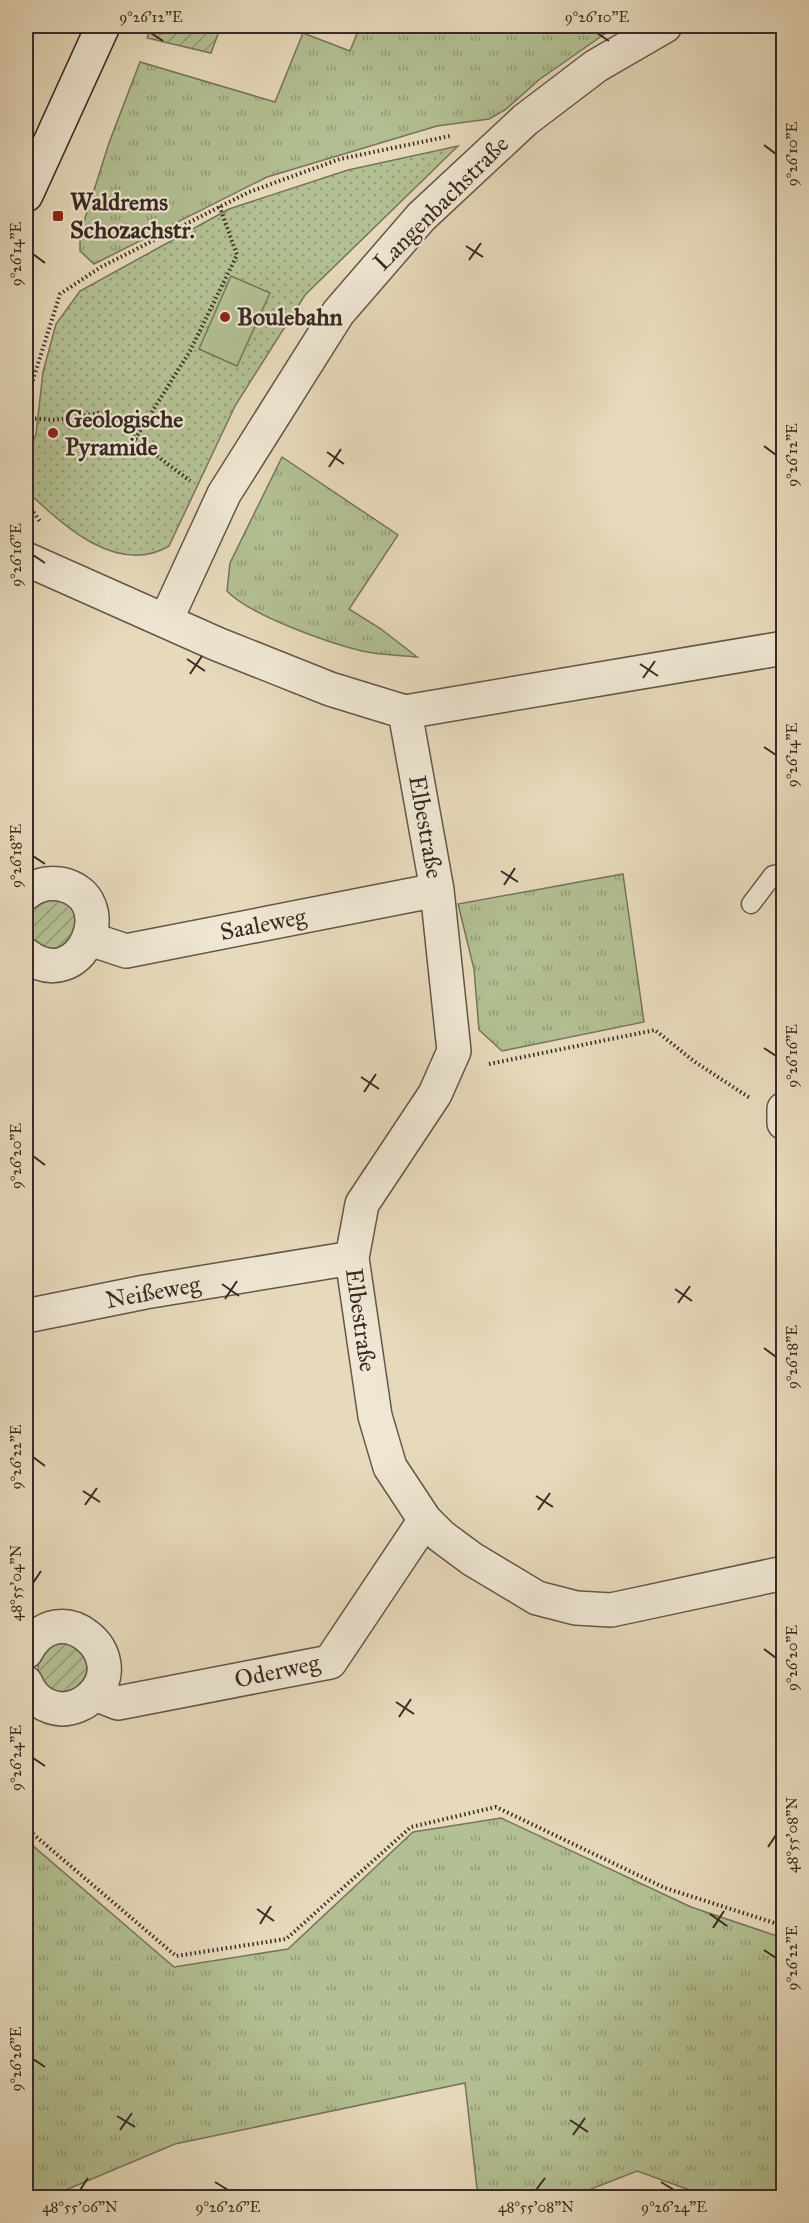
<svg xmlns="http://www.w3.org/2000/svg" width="809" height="2223" font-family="'IM FELL Great Primer',serif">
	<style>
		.grass { fill: url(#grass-tufts); stroke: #76755c; stroke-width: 1.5 }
		.park { fill: url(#park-dots); stroke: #76755c; stroke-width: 1.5 }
		.garden { fill: url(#garden-furrows); stroke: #76755c; stroke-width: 1.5 }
		.pitch { fill: #b3c093; stroke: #76755c; stroke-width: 1.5 }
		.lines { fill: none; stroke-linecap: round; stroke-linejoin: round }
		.lane-casing { stroke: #64564a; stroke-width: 21 }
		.street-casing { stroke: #64564a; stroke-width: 36 }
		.secondary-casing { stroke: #392a24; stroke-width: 36 }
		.path { stroke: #392a24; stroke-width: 4; stroke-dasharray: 1.5 3; stroke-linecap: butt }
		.lane { stroke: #efe7d3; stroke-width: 18 }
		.street { stroke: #efe7d3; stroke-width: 33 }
		.secondary { stroke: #efe7d3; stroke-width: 33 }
		.ticks { fill: none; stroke: #392a24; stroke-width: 2 }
		.poi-dot { fill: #8f2418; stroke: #efe7d3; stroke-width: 2 }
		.labels { text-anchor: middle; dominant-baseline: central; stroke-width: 4.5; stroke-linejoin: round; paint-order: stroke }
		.poi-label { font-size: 24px; font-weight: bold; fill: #392a24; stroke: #efe7d3; text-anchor: start }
		.street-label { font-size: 24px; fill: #392a24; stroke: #efe7d3 }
		.neatline { fill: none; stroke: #392a24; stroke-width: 2 }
		.ticks-label { font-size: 15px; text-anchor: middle; fill: #392a24 }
	</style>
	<defs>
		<pattern id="grass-tufts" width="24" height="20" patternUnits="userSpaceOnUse" patternTransform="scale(1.5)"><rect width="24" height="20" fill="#b3c093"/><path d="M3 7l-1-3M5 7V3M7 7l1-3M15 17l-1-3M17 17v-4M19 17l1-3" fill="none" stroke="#939c78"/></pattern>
		<pattern id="park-dots" width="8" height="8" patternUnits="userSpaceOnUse" patternTransform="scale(1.5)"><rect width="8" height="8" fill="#b3c093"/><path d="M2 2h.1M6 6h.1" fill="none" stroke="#939c78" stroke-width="1.8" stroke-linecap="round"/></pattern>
		<pattern id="garden-furrows" width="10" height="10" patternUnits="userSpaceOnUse" patternTransform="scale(1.5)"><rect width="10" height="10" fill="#b3c093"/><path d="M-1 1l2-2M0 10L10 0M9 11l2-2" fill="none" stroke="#939c78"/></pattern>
	</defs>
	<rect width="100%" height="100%" fill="#e7dabc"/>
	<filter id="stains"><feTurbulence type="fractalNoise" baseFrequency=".00333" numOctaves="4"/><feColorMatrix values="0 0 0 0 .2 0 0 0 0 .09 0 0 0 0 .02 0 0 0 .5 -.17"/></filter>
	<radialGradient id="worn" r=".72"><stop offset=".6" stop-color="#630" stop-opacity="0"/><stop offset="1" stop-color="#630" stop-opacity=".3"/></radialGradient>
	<path class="grass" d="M360,26H616L540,79L505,110L489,119L437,126L267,177L94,264L80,251V234L109,143L140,62L275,102L303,33L350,51Z
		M282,457L398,535L349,609L381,629L417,657C399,655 380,655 362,651C329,643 249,615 227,591L230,563Z
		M623,874L644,1022L502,1051L479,1030L474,969L458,904Z
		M501,1818L691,1907L783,1938V2197H709L637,2171L571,2197H478L465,2083L175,2144L49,2197H26V1840L174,1967L288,1949L413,1832Z"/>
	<path class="park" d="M458,146L305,295L235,406L169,546C118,576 63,526 28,492L26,488V461L36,434L43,372L56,324L80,291L229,209L348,170Z"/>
	<path class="garden" d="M151,26H221L211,53L147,38Z
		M27 924a25 25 0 1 1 50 0a25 25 0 1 1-50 0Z
		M38 1668a25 25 0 1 1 50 0a25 25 0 1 1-50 0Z"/>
	<path class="pitch" d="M231,276L270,293L237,366L199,349Z"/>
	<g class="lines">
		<g class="lane-casing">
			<path id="lane" d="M751,904L773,875L784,873"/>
		</g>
		<g class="street-casing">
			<path id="street" d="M26,559L217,644L330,689L405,712L784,648
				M166,620L224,494L338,313L421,217L525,120L596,66L665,26
				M405,712L437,890L454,1051L435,1094L362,1204L352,1258L375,1416L390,1467L425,1520L441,1536L472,1559L537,1598L576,1608L611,1610L784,1573
				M26,893C36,885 47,882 60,884C124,896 81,998 26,955
				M90,939L126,951L437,890
				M784,1109V1123
				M26,1316L145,1292L352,1258
				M26,1652C58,1590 135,1656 91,1697C84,1704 72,1709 62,1709C45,1708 32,1698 26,1683
				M95,1694L118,1703L330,1662L425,1520"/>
		</g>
		<g class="secondary-casing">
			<path id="secondary" d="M26,195L103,26"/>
		</g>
		<path class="path" d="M26,402L60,294L101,267L249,192L340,159L450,136
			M26,418L55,420L105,412L117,418L135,439L190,481
			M135,439L190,351L237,255L219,205
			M26,501L41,523
			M489,1064L655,1030L695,1062L750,1098
			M26,1828L176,1956L286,1939L411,1827L496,1807L665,1888L784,1926"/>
		<use href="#lane" class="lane"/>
		<use href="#street" class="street"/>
		<use href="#secondary" class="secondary"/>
	</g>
	<path class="ticks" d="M151,33L163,41M597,33L609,41M764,145L776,154M466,246L483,257M33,254L45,263M469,260L481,243M764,446L776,455M327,452L344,464M329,467L341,449M33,555L45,563M187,659L205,671M640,664L658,676M190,674L202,656M643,678L655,661M764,747L776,755M33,856L45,864M501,871L518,882M504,885L515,868M764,1048L776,1056M361,1077L379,1089M364,1092L376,1074M33,1156L45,1165M222,1284L239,1296M675,1289L692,1301M225,1299L237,1281M678,1303L690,1286M764,1348L776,1357M33,1457L45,1466M83,1491L100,1502M536,1496L553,1507M85,1505L97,1488M538,1510L550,1493M33,1583L41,1571M764,1649L776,1658M396,1702L414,1714M399,1717L411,1699M33,1758L45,1766M768,1847L776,1835M257,1909L274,1921M710,1914L727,1926M260,1924L271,1906M713,1928L724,1911M764,1950L776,1958M33,2059L45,2067M117,2116L135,2127M570,2120L588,2132M120,2130L132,2113M573,2135L585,2118M215,2182L228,2190M661,2182L674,2190M80,2190L88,2178M536,2190L545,2178"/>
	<g class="poi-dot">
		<rect x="52" y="210" width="12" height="12" rx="3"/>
		<circle cx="225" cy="317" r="6"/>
		<circle cx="53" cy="433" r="6"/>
	</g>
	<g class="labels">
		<g class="poi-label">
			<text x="70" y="202">Waldrems<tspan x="70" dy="28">Schozachstr.</tspan></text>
			<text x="237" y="317">Boulebahn</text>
			<text x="65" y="419">Geologische<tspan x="65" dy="28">Pyramide</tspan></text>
		</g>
		<g class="street-label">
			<text transform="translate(441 203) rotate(-45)">Langenbachstraße</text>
			<text transform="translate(426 827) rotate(80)">Elbestraße</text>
			<text transform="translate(263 924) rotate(-11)">Saaleweg</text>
			<text transform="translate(153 1292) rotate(-10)">Neißeweg</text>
			<text transform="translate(361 1320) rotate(82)">Elbestraße</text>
			<text transform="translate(277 1671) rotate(-12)">Oderweg</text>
		</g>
	</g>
	<rect width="809" height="2223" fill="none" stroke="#e7dabc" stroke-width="66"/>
	<rect x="33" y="33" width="743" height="2157" class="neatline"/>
	<g class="ticks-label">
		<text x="151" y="22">9°26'12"E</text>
		<text x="597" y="22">9°26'10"E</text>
		<text transform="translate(792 154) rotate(-90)" y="5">9°26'10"E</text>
		<text transform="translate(16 254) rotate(-90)" y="5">9°26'14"E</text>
		<text transform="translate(792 455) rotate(-90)" y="5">9°26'12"E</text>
		<text transform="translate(16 555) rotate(-90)" y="5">9°26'16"E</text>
		<text transform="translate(792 755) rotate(-90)" y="5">9°26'14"E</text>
		<text transform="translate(16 856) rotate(-90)" y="5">9°26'18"E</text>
		<text transform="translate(792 1056) rotate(-90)" y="5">9°26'16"E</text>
		<text transform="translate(16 1156) rotate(-90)" y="5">9°26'20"E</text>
		<text transform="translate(792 1357) rotate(-90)" y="5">9°26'18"E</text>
		<text transform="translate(16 1457) rotate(-90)" y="5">9°26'22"E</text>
		<text transform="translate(16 1583) rotate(-90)" y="5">48°55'04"N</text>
		<text transform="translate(792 1658) rotate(-90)" y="5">9°26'20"E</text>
		<text transform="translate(16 1758) rotate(-90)" y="5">9°26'24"E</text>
		<text transform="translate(792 1835) rotate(-90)" y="5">48°55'08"N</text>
		<text transform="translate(792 1958) rotate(-90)" y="5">9°26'22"E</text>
		<text transform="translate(16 2059) rotate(-90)" y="5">9°26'26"E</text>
		<text x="80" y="2212">48°55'06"N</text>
		<text x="228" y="2212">9°26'26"E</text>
		<text x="536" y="2212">48°55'08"N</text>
		<text x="674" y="2212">9°26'24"E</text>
	</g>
	<rect width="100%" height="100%" filter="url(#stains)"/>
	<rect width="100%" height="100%" fill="url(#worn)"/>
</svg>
